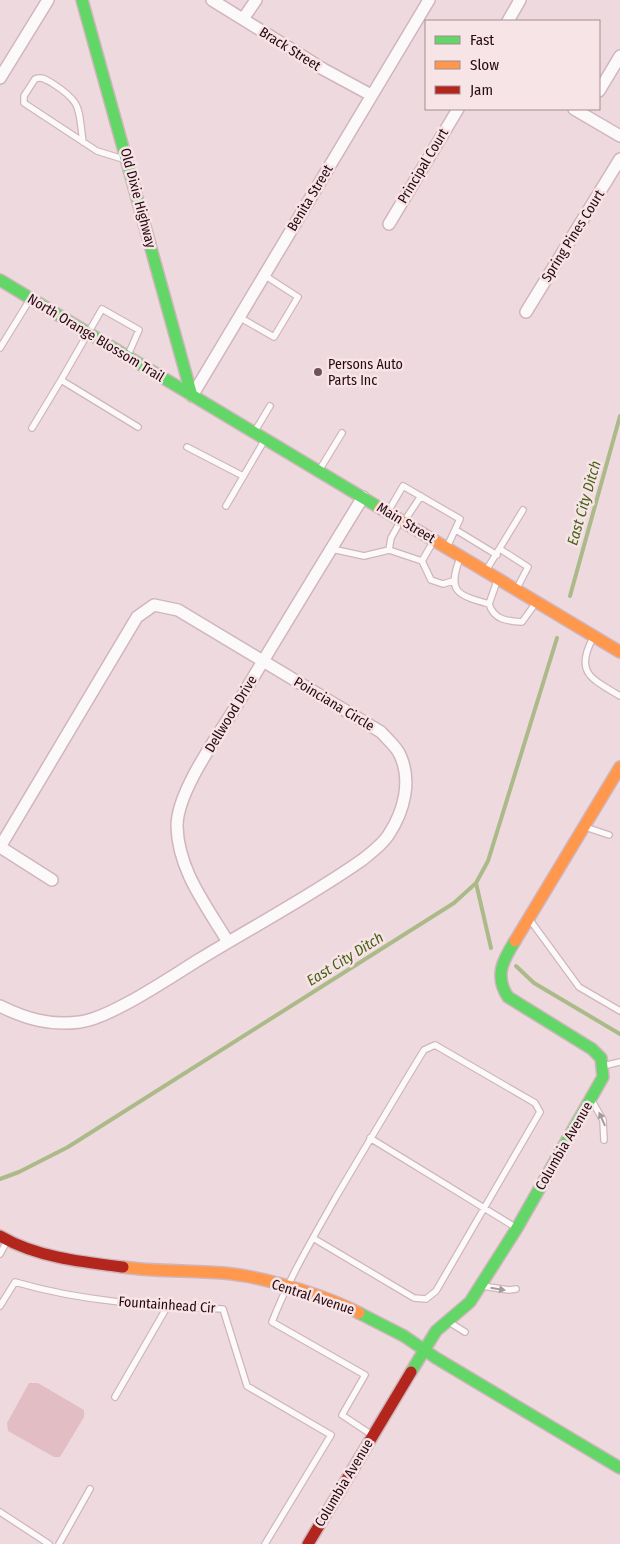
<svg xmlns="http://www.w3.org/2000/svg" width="620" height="1544" font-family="'Fira Sans Condensed',sans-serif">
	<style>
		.green { fill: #e3bdc4 }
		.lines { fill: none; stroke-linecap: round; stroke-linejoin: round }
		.stream { stroke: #acba89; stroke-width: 4 }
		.lane-casing { stroke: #d0b6bc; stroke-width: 8 }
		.street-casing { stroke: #d0b6bc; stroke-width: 14 }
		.fast-casing { stroke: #d0b6bc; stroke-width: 14 }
		.slow-casing { stroke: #d0b6bc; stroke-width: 14 }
		.jam-casing { stroke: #d0b6bc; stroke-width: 14 }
		.lane { stroke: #fcf9fa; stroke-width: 5.5 }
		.street { stroke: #fcf9fa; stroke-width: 11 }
		.fast { stroke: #63d668; stroke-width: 11 }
		.slow { stroke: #ff974d; stroke-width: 11 }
		.jam { stroke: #b3261e; stroke-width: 11 }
		.oneway { fill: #a7999d }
		.poi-dot { fill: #6d5259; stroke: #f7e4e7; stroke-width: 2 }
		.labels { text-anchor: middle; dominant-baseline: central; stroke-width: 5; stroke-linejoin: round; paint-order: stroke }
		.street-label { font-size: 14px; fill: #270911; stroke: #f7e4e7 }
		.poi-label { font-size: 14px; fill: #270911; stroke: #f7e4e7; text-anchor: start }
		.water-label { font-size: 15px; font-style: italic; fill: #476114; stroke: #f7e4e7 }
	</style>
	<rect width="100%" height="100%" fill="#eedade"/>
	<path class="green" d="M29,1383H38L84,1410V1417L60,1457H54L8,1431L7,1423Z"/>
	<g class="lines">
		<path class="stream" d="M570,596L620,416
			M476,883L491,948
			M516,966L534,983L620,1034
			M0,1179L19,1172L68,1147L454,903L476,883L488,861L557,638"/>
		<g class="lane-casing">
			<path id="lane" d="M83,142C78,108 83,103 52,83C46,80 42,76 35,79L24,96V103L97,151L123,159
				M239,317L274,337L298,297L264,275
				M0,348L29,301
				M128,355L139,330L102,309L61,380L138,427
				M32,428L61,380
				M255,431L270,406
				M187,447L243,476
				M320,469L342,433
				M226,506L264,441
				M389,510L403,486L460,519L448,545
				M405,520L421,496
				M456,530L497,555
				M433,542L422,561L431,580L443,584L453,581
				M332,549L364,556L389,550L422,561
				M500,549L528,567L517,588
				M389,550L391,538L400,522
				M460,558C447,592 457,595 489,604
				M487,569L523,510
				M497,581L489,604C494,620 507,621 522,622L535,604
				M593,638C574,673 592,679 620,696
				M585,827L609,835
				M530,920L579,987L620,1011
				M603,1066L620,1062
				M592,1101L603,1120L604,1140
				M370,1138L515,1227
				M313,1238L414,1298L426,1299L436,1291L540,1112L535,1103L435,1045L424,1050C394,1099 365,1148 336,1197C313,1238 289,1278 272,1322L365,1375L342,1415L372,1435
				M0,1254L6,1243
				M482,1286L509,1290L516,1289
				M0,1306L15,1282C83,1302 153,1306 223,1309L247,1386L331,1435L265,1544
				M449,1322L465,1332
				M115,1397L167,1307
				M0,1512L49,1544
				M59,1544L90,1489"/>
		</g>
		<g class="street-casing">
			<path id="street" d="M212,0L323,69L371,95
				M243,19L256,0
				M508,21L520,0
				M0,78L48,0
				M599,91L620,56
				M574,109L620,136
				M389,224L458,109
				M526,312L620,159
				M192,396L429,0
				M0,847L137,617L154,605L178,610L381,732C387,739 397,747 400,755C412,781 404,811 389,834C383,844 371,853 362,860C311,896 254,926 200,959C172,976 111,1018 80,1022C51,1026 26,1019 0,1006
				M0,847L52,880
				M228,942C206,905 178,870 177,826C177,792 217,737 235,708C277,637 320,567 363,497"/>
		</g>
		<g class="fast-casing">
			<path id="fast" d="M82,0L192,396
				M0,280L380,508
				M359,1313L404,1336L436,1358L620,1468
				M411,1372L436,1331L470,1302L517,1228L603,1077L601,1058L592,1049L508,997C494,976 503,960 515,941"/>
		</g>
		<g class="slow-casing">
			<path id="slow" d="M380,508L620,652
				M515,941L620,767
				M123,1267C156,1272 189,1270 223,1273C261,1276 325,1295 359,1313"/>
		</g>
		<g class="jam-casing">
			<path id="jam" d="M0,1236C36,1257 81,1262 123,1267
				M308,1544L411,1372"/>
		</g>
		<use href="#lane" class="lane"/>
		<use href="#street" class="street"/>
		<use href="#fast" class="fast"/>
		<use href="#slow" class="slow"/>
		<use href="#jam" class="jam"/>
	</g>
	<defs><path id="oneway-solid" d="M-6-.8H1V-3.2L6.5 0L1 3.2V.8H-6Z" transform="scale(1.25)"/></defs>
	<g class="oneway">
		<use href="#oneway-solid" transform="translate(602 1119) rotate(-114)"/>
		<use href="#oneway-solid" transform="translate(498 1289) rotate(9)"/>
	</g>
	<circle class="poi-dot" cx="318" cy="372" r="5"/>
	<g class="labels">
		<g class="street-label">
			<text transform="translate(290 49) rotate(32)">Brack Street</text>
			<text transform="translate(423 166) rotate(-59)">Principal Court</text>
			<text transform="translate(138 198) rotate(75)">Old Dixie Highway</text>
			<text transform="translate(310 198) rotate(-59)">Benita Street</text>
			<text transform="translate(573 236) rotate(-58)">Spring Pines Court</text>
			<text transform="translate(96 338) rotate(31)">North Orange Blossom Trail</text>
			<text transform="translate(406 523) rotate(31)">Main Street</text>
			<text transform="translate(334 704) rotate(31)">Poinciana Circle</text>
			<text transform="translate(231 714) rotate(-59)">Dellwood Drive</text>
			<text transform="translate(564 1146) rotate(-60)">Columbia Avenue</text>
			<text transform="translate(313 1297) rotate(18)">Central Avenue</text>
			<text transform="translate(167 1305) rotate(4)">Fountainhead Cir</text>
			<text transform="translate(344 1483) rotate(-59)">Columbia Avenue</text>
		</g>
		<g class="poi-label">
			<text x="328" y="364">Persons Auto<tspan x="328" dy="16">Parts Inc</tspan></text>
		</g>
		<g class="water-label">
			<text transform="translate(584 503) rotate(-74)">East City Ditch</text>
			<text transform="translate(345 959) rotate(-32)">East City Ditch</text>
		</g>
	</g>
	<rect x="425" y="20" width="175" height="90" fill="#f7e4e7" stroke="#a48c91"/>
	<rect x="435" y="36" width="25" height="8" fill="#63d668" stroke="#a48c91"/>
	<text x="470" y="45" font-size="15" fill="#270911">Fast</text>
	<rect x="435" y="61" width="25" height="8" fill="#ff974d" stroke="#a48c91"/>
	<text x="470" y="70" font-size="15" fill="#270911">Slow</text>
	<rect x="435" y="86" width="25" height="8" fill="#b3261e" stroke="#a48c91"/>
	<text x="470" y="95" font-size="15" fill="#270911">Jam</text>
</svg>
